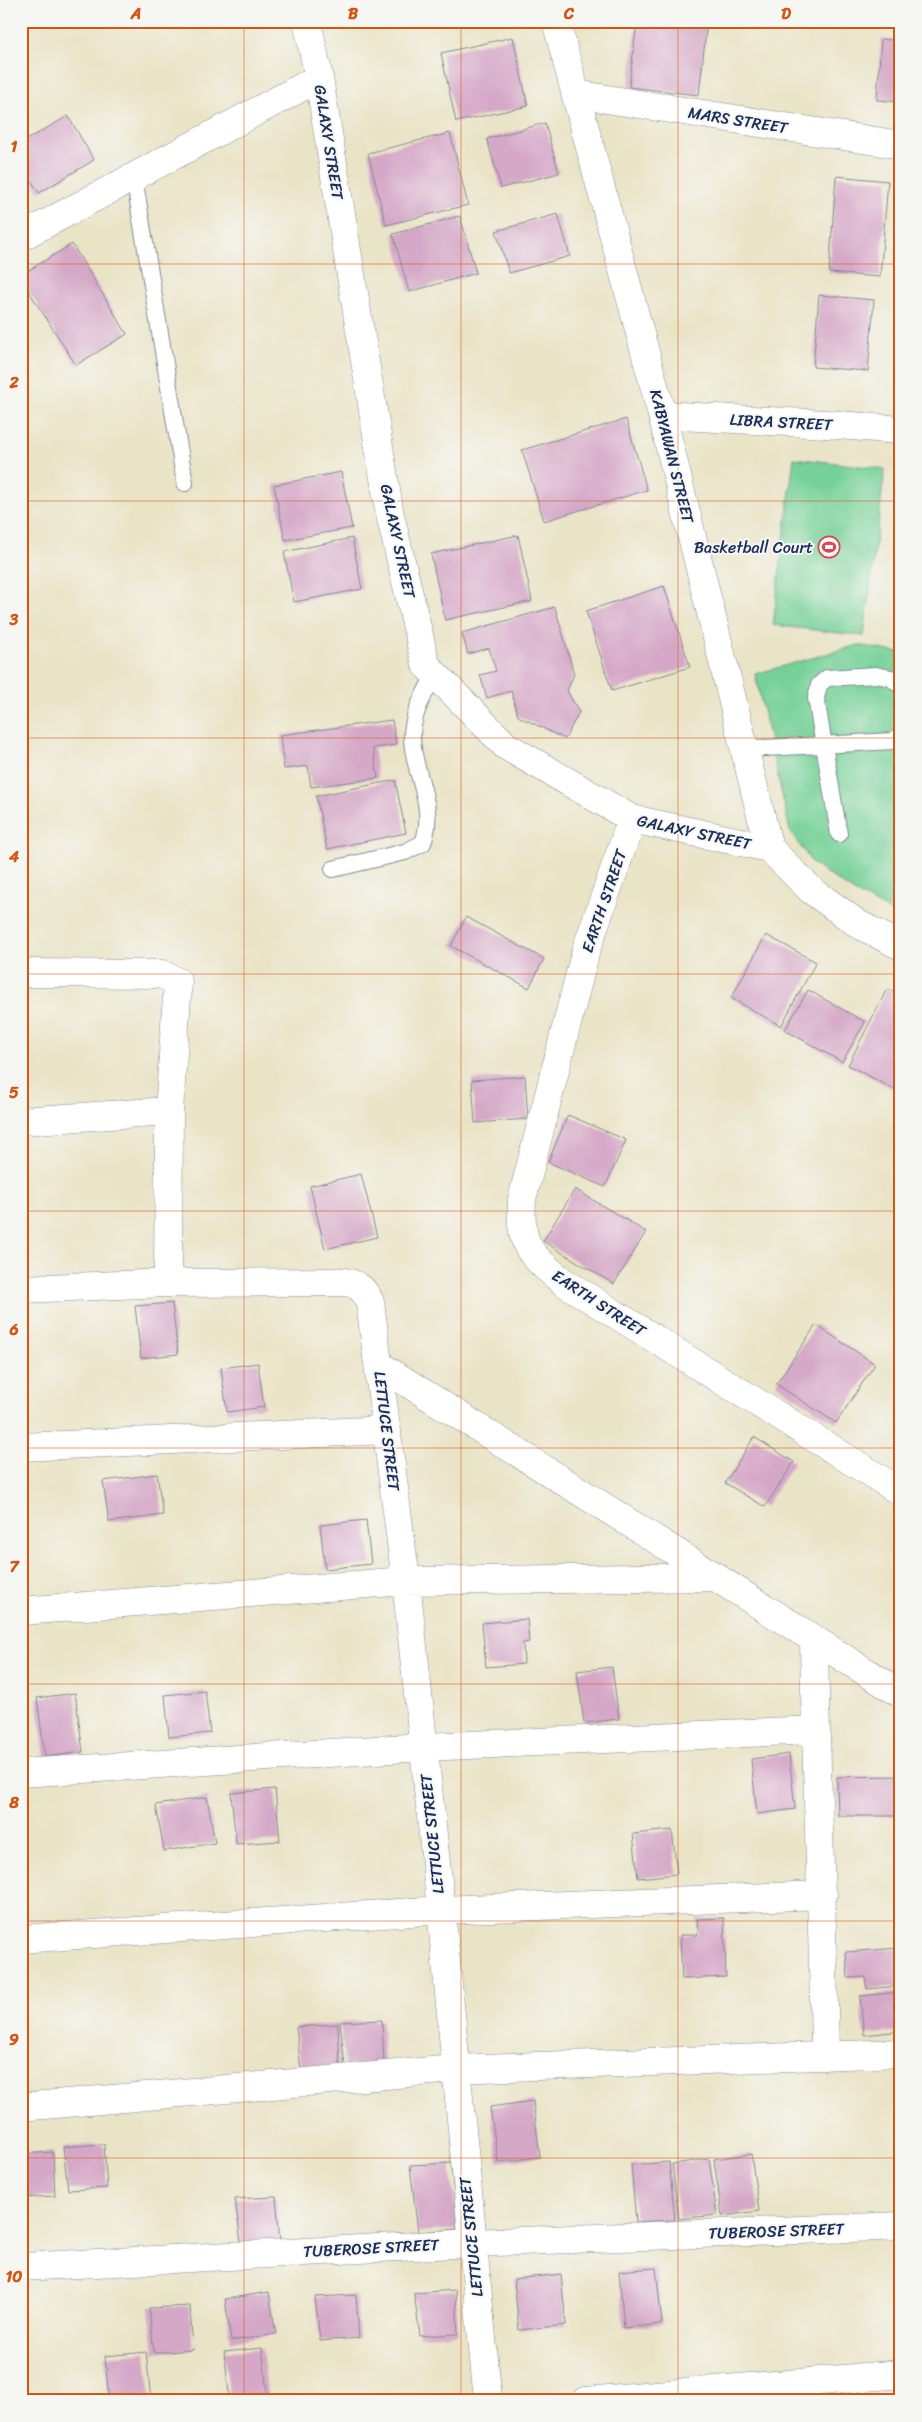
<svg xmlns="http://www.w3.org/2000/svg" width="922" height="2422" font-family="Sriracha,sans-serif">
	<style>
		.green { fill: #76d198; stroke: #48807b }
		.building { fill: #d6a8c8 }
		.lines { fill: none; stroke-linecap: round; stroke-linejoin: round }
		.lane-casing { stroke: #828a92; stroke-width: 18 }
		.street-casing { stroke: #828a92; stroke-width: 29 }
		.lane { stroke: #fff; stroke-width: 16 }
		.street { stroke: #fff; stroke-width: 28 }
		.grid { fill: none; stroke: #d45514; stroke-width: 1; stroke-opacity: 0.55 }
		.labels { text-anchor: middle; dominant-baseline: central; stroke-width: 4; stroke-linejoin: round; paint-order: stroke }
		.street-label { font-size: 16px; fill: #1b2f5e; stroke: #f6f6f2 }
		.poi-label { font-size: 16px; fill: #1b2f5e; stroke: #f6f6f2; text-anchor: end }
		.neatline { fill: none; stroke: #d45514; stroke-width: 2 }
		.grid-label { font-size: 16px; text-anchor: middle; font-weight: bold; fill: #d45514 }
	</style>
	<rect width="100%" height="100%" fill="#f6f6f2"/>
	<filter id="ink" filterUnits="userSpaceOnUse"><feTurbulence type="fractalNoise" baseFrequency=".02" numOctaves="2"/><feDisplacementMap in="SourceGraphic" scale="10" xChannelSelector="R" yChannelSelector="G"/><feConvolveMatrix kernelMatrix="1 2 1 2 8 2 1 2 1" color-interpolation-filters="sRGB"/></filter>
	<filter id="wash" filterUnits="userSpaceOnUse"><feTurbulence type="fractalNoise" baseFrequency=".0096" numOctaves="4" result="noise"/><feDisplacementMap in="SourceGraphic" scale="20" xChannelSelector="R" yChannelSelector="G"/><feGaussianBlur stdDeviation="1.12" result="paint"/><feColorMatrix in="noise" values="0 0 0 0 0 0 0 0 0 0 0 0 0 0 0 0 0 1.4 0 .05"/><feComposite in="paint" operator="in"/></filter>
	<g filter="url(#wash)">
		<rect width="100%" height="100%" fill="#eae4c7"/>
		<path class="green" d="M794,458L885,469L864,636L773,625Z
			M858,645L901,653V917L854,892L813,864L790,831L755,674Z"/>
		<g id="blocks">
			<path class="building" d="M637,21H707L699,95L629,87Z
				M513,37L528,106L456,122L441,53Z
				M881,39L901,41V102L877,100Z
				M68,116L94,160L39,193L21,164V143Z
				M545,123L559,173L501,188L487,139Z
				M450,133L468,205L386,225L368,153Z
				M836,176L888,181L880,277L829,273Z
				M898,202H901V265H895Z
				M558,214L570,256L509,273L496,231Z
				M460,216L476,273L409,292L393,234Z
				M72,244L127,334L76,365L21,279V275Z
				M819,295L874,300L868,371L813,367Z
				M626,419L647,490L544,521L522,450Z
				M341,472L352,528L285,540L274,485Z
				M518,535L532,601L445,620L431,554Z
				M352,538L362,589L294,602L284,552Z
				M664,586L690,667L612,691L586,611Z
				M555,607L574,674L567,691L579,712L565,739L518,716L511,691L487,698L480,675L496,671L489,648L468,654L462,633Z
				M392,720L396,745L373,748L378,778L311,787L308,766L284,769L280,735Z
				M395,780L406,833L327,849L316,796Z
				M466,917L544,959L529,988L451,946Z
				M766,935L816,962L781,1026L731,998Z
				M887,989L901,996V1084L897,1091L848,1065Z
				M808,990L865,1022L842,1062L785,1030Z
				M525,1076L528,1119L475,1123L472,1080Z
				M568,1115L626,1140L605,1187L548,1162Z
				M361,1174L377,1237L325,1249L310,1186Z
				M575,1189L646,1232L614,1284L543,1241Z
				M172,1303L178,1354L141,1358L135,1306Z
				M816,1325L875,1364L836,1423L776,1384Z
				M258,1363L264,1407L227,1412L221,1368Z
				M754,1437L794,1462L765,1507L725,1483Z
				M157,1474L163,1515L109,1522L103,1481Z
				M366,1520L371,1564L325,1569L320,1525Z
				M527,1619L529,1642L523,1643L524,1664L486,1667L482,1623Z
				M612,1667L619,1719L584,1723L577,1671Z
				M205,1691L210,1733L169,1737L165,1695Z
				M75,1693L83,1752L45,1757L37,1698Z
				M789,1754L795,1809L757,1814L751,1759Z
				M898,1776V1816H838L837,1777Z
				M275,1789L280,1841L236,1844L231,1793Z
				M207,1797L215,1843L164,1851L156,1805Z
				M672,1830L677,1874L638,1878L633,1834Z
				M724,1918L726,1977L682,1979L680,1935H698L697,1919Z
				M901,1948V1986L867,1989L865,1977L848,1978L846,1952Z
				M901,1992V2031L864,2035L860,1996Z
				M382,2020L384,2063L345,2066L340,2022Z
				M338,2024L340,2068L301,2070L296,2027Z
				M533,2101L540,2157L498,2162L490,2107Z
				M104,2144L107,2188L68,2190L63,2147Z
				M53,2152L55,2196L21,2198V2154Z
				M751,2154L759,2211L722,2216L714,2159Z
				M709,2159L717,2215L679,2219L672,2164Z
				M669,2162L675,2220L636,2222L631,2165Z
				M451,2163L457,2229L418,2232L410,2165Z
				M276,2197L280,2241L241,2243L235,2199Z
				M656,2268L662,2324L624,2328L619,2271Z
				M561,2274L566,2325L519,2330L514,2279Z
				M456,2290L458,2334L420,2336L414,2293Z
				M269,2292L276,2334L231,2341L225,2299Z
				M356,2295L359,2338L320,2341L315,2297Z
				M190,2306L193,2350L154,2353L149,2308Z
				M262,2348L268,2401H230L224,2352Z
				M146,2352L151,2401H109L105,2356Z"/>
		</g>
	</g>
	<g filter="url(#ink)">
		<use href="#blocks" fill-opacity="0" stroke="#828a92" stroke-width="1"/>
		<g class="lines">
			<g class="lane-casing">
				<path id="lane" d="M134,177L185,483
					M745,749L893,741L901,735
					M839,834L816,698L819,685L827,678L876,675L891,678L901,686
					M333,869L405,852L423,843C437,805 413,774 412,738C412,713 424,695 435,674"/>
			</g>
			<g class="street-casing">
				<path id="street" d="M307,21L319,78L390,515L426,665L506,746L632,819L769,848
					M556,21L662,415L769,848L811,890L858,924L901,946
					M575,94L901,145
					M21,237L319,78
					M662,415L826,424L901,430
					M632,819L586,950L522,1199C519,1245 528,1253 562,1281L901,1492
					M21,973L161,974L178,982L169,1111L168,1283
					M21,1121L169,1111
					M21,1289L168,1283L345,1282C359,1284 364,1290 370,1302L406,1581L441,1910L488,2401
					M379,1365L901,1694
					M21,1447L387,1430
					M21,1611L406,1581L717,1577
					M814,1641C816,1779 823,1917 825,2056
					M21,1773L423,1747L815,1730
					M21,1939L441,1910L823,1895
					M21,2107L454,2069L901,2053
					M21,2267L472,2243L901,2226
					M586,2401L901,2374"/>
			</g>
			<use href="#lane" class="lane"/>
			<use href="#street" class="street"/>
		</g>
	</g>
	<path class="grid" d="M244,21V2401M461,21V2401M678,21V2401M21,264H901M21,501H901M21,738H901M21,974H901M21,1211H901M21,1448H901M21,1684H901M21,1921H901M21,2158H901"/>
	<defs>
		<g id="stadium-ring" transform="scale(1.125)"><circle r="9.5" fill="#f6f6f2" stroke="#d1495b" stroke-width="1.5"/><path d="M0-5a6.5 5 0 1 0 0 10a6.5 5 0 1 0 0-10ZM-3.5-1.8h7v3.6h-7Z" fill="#d1495b"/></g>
	</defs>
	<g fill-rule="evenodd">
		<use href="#stadium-ring" x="829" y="547"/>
	</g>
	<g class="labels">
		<g class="street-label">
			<text transform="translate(738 120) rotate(9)">MARS STREET</text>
			<text transform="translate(329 142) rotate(81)">GALAXY STREET</text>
			<text transform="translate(781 422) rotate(3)">LIBRA STREET</text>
			<text transform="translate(672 456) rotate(76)">KABYAWAN STREET</text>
			<text transform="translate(398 541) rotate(78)">GALAXY STREET</text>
			<text transform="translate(694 832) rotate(12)">GALAXY STREET</text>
			<text transform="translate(604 901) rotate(-71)">EARTH STREET</text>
			<text transform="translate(599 1303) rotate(33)">EARTH STREET</text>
			<text transform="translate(387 1431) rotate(83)">LETTUCE STREET</text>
			<text transform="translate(432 1834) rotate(-96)">LETTUCE STREET</text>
			<text transform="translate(776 2231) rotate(-2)">TUBEROSE STREET</text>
			<text transform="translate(471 2237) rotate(-96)">LETTUCE STREET</text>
			<text transform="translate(371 2248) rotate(-3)">TUBEROSE STREET</text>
		</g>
		<g class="poi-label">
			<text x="813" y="547">Basketball Court</text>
		</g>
	</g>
	<rect width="922" height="2422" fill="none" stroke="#f6f6f2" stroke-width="55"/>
	<rect x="28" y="28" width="866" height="2366" class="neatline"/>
	<g class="grid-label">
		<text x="136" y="19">A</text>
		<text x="353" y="19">B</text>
		<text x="569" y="19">C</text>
		<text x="786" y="19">D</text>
		<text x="14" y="152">1</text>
		<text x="14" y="388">2</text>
		<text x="14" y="625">3</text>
		<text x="14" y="862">4</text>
		<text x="14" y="1098">5</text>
		<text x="14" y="1335">6</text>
		<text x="14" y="1572">7</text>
		<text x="14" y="1808">8</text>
		<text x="14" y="2045">9</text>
		<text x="14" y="2282">10</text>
	</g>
</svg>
